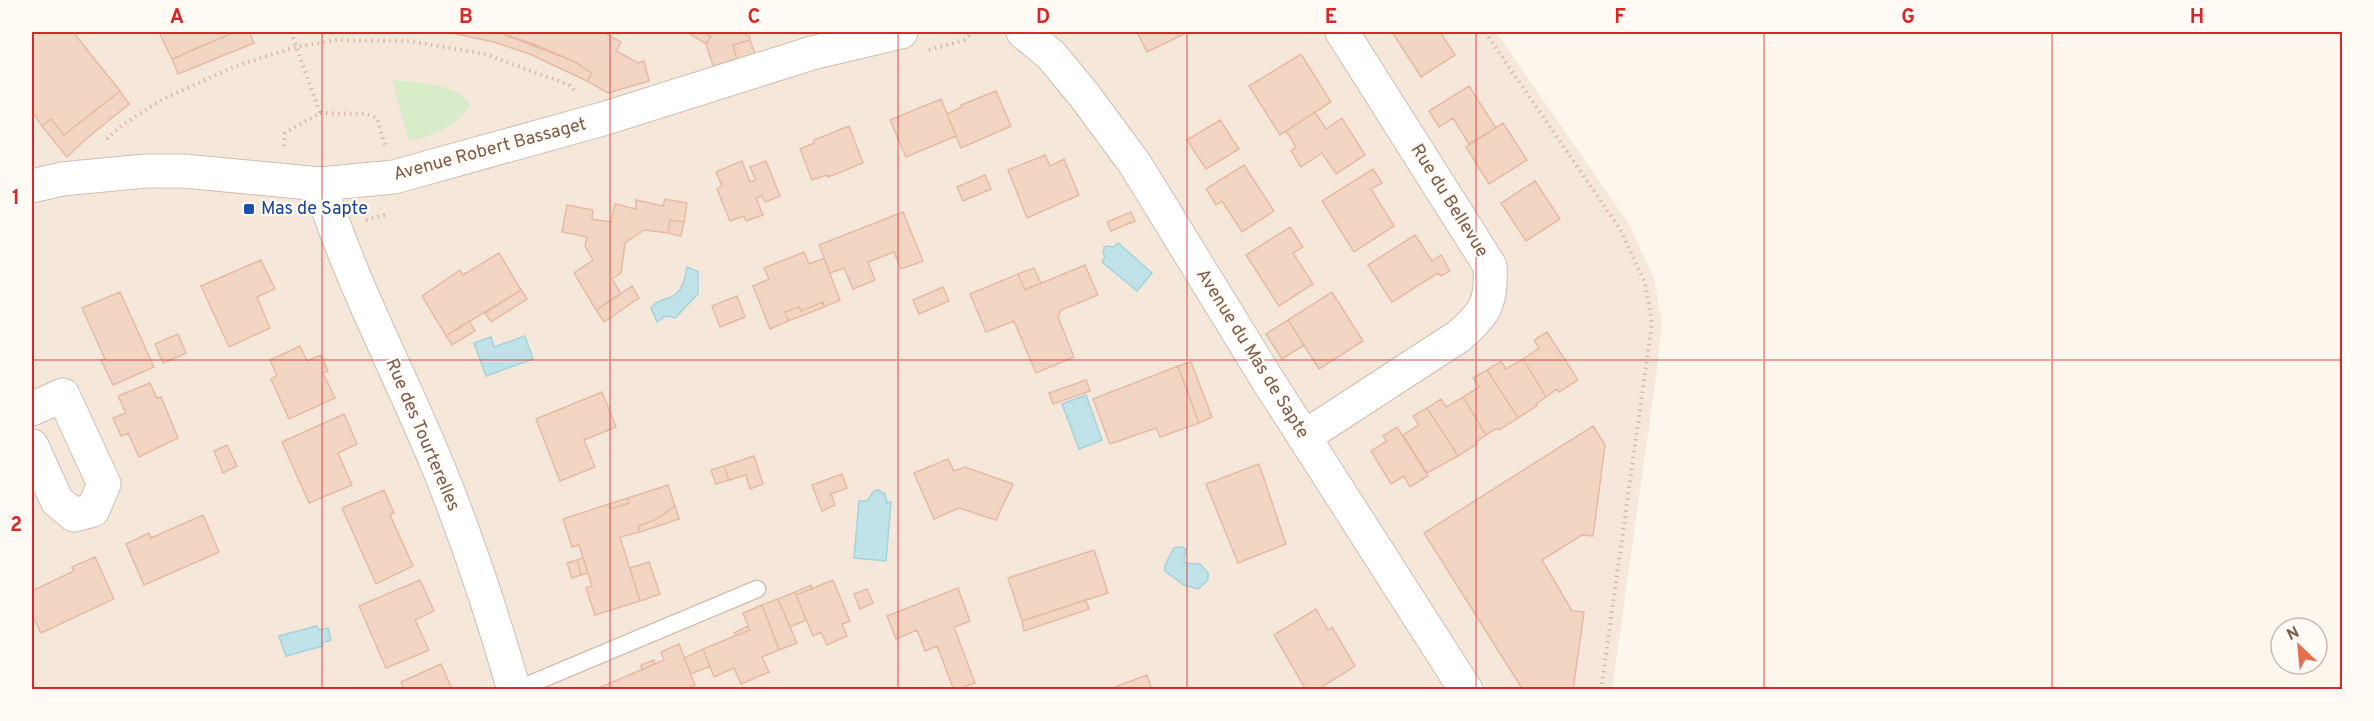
<svg xmlns="http://www.w3.org/2000/svg" width="2374" height="721" font-family="Overpass,sans-serif">
	<style>
		.residential { fill: #f5e8da }
		.green { fill: #d8ecc9 }
		.water { fill: #bfe3e8; stroke: #a5d3da; stroke-width: 1.5 }
		.building { fill: #f3d5c3; stroke: #e6bba3; stroke-width: 1.5 }
		.lines { fill: none; stroke-linecap: round; stroke-linejoin: round }
		.lane-casing { stroke: #d1beb0; stroke-width: 19 }
		.street-casing { stroke: #d1beb0; stroke-width: 35 }
		.path { stroke: #d9b8a5; stroke-width: 4; stroke-dasharray: 1.5 4.5; stroke-linecap: butt }
		.lane { stroke: #fff; stroke-width: 16 }
		.street { stroke: #fff; stroke-width: 33 }
		.grid { fill: none; stroke: #d62828; stroke-width: 1.5; stroke-opacity: 0.55 }
		.transit-dot { fill: #1a4fb4; stroke: #fffaf3; stroke-width: 2 }
		.labels { text-anchor: middle; dominant-baseline: central; stroke-width: 4.5; stroke-linejoin: round; paint-order: stroke }
		.street-label { font-size: 18px; fill: #7a5c4d; stroke: #fffaf3 }
		.transit-label { font-size: 18px; fill: #164399; stroke: #fffaf3; text-anchor: start }
		.neatline { fill: none; stroke: #d62828; stroke-width: 2 }
		.grid-label { font-size: 20px; text-anchor: middle; font-weight: bold; fill: #d62828 }
	</style>
	<rect width="100%" height="100%" fill="#fdf6ec"/>
	<path class="residential" d="M32,32H1496L1629,224L1654,279L1662,322L1656,377L1612,689H32Z"/>
	<path class="green" d="M392,80C417,83 456,81 470,106C455,127 433,136 409,141Z"/>
	<path class="water" d="M1118,243L1152,273L1137,291L1102,262L1105,257L1103,253L1104,247L1108,246L1114,247Z
		M687,267L698,272V294L675,318L666,316L657,322L651,308C658,298 668,301 676,294C684,287 685,276 687,267Z
		M525,336L533,359L486,376L474,343L491,337L494,347Z
		M1086,395L1102,440L1079,449L1062,404Z
		M878,490L885,494L887,503L891,502L886,561L854,558L859,501H867L874,491Z
		M1182,547L1186,549L1184,561L1186,563L1200,564L1208,573V580L1198,589L1184,585L1165,571V565L1174,548Z
		M317,626L319,630L328,628L331,640L322,643L323,646L286,656L279,636Z"/>
	<path class="building" d="M32,32H73L120,91L64,135L51,119L42,126L32,112Z
		M159,32H235L172,59Z
		M235,32H249L254,43L178,74L172,59Z
		M447,32H498L536,45L573,61L592,73L587,81L532,55L494,42Z
		M498,32H603L621,42L616,51L638,63L644,61L649,81L608,93L587,81L592,73L573,61Z
		M687,32H703L711,37L706,44Z
		M703,32H742L750,37V40L733,45L737,59L713,66L706,44L711,37Z
		M1137,32H1188L1147,52Z
		M1392,32H1440L1455,55L1421,77Z
		M750,40L755,54L737,59L733,45Z
		M1301,54L1331,102L1280,135L1249,86Z
		M1469,86L1496,128L1469,144L1453,118L1439,127L1429,111Z
		M120,91L129,104L86,139L67,157L42,126L51,119L64,135Z
		M996,91L1011,126L961,148L947,114L962,107L961,105Z
		M941,99L956,136L906,157L890,120Z
		M1315,112L1326,129L1342,118L1365,155L1336,174L1322,153L1301,167L1291,151L1296,147L1286,131Z
		M1220,120L1239,149L1206,169L1187,140Z
		M1503,123L1527,160L1489,184L1466,147Z
		M849,126L863,163L828,177L827,175L812,180L800,149L814,143V140Z
		M1045,155L1050,166L1064,159L1079,195L1027,218L1008,170Z
		M742,161L750,182L756,180L750,167L766,161L780,196L765,202L762,196L756,198L763,215L746,221L744,216L730,221L717,189L722,186L716,172Z
		M1244,165L1274,211L1242,232L1222,201L1216,205L1206,189Z
		M1373,169L1382,183L1371,189L1394,226L1354,252L1322,201Z
		M985,175L991,189L963,201L957,187Z
		M1535,181L1560,219L1526,241L1501,203Z
		M665,199L687,203L684,222L670,220L668,233L644,230L625,243L621,273L612,279L621,294L596,310L574,273L593,260L585,246L587,237L562,232L567,205L593,210L592,219L611,222L615,204L636,209V200L663,206Z
		M903,212L923,261L901,269L894,252L868,262L875,280L853,289L844,268L830,273L819,245Z
		M1131,212L1135,221L1111,231L1107,222Z
		M670,220L684,222L681,236L668,233Z
		M1290,227L1303,247L1293,253L1313,284L1279,306L1246,255Z
		M1415,235L1432,261L1441,255L1450,271L1441,276L1438,273L1392,302L1368,265Z
		M804,252L809,264L824,258L840,300L824,307L823,302L801,311L799,307L785,312L788,321L770,329L753,286L769,279L764,268Z
		M499,253L521,290L446,336L422,296L460,270L463,275Z
		M261,260L275,289L257,297L270,328L229,347L201,286Z
		M1085,265L1098,295L1061,310L1058,317L1074,357L1036,373L1014,321L986,332L970,294L1018,274L1025,290Z
		M1034,268L1041,283L1025,290L1018,274Z
		M632,286L639,298L604,322L596,310Z
		M943,287L949,301L919,314L913,300Z
		M521,290L527,299L491,322L485,313Z
		M120,292L154,367L113,385L101,360L105,359L82,308Z
		M1332,292L1363,341L1319,369L1288,320Z
		M737,296L745,317L720,327L712,306Z
		M823,302L824,307L788,321L785,312L799,307L801,311Z
		M1288,320L1304,345L1282,359L1266,334Z
		M469,321L475,331L452,345L446,336Z
		M1547,332L1578,380L1559,392L1557,389L1546,397L1523,359L1539,348L1534,340Z
		M178,334L186,353L163,363L155,344Z
		M300,346L307,361L321,355L328,371L323,373L335,398L289,419L271,379L277,375L270,360Z
		M1523,359L1546,397L1536,404L1537,406L1518,418L1487,370L1501,361L1506,369Z
		M1191,362L1212,417L1199,423L1178,366Z
		M1178,366L1199,423L1160,437L1156,428L1110,444L1093,399Z
		M1487,370L1518,418L1499,430L1497,428L1486,435L1463,397L1479,387L1473,378Z
		M1086,380L1090,391L1053,404L1049,393Z
		M150,383L157,398L161,397L178,438L139,457L128,433L121,436L113,418L126,413L118,396Z
		M602,392L616,427L584,440L595,467L560,481L536,419Z
		M1463,397L1486,435L1476,442L1477,444L1458,456L1427,408L1441,399L1446,407Z
		M1427,408L1458,456L1427,473L1403,435L1419,425L1413,416Z
		M344,414L357,444L338,453L352,485L309,503L282,442Z
		M1593,426L1605,445L1593,536L1582,535L1542,560L1572,611L1584,612L1573,690H1523L1424,533Z
		M1397,427L1428,476L1410,487L1404,476L1391,484L1371,451L1387,441L1383,436Z
		M227,445L237,466L223,473L214,451Z
		M754,456L763,484L750,489L746,475L729,480L724,466Z
		M948,459L954,471L965,467L1013,484L996,520L959,508L934,519L914,473Z
		M1259,464L1286,544L1238,563L1206,484Z
		M724,466L729,480L716,484L711,470Z
		M842,474L847,488L831,494L835,505L822,511L812,485Z
		M668,485L675,506L655,520L638,526L640,532L620,537L640,601L595,615L586,588L592,586L579,545L572,547L563,519L609,504L611,509L629,503L628,498Z
		M384,490L394,513L390,515L413,566L376,584L342,508Z
		M628,498L629,503L611,509L609,504Z
		M675,506L679,519L640,532L638,526L655,520Z
		M203,515L219,552L144,585L126,544L149,533L151,538Z
		M1094,550L1108,593L1022,621L1008,578Z
		M95,557L114,599L41,633L32,614V591L74,571L72,567Z
		M583,558L588,573L581,575L577,560Z
		M577,560L581,575L572,578L567,563Z
		M649,562L660,594L640,601L630,568Z
		M420,580L434,611L415,620L429,650L386,668L359,606Z
		M833,580L850,621L842,624L847,636L827,645L821,632L813,636L796,595Z
		M811,585L812,589L796,595L795,592Z
		M958,588L970,621L954,627L975,683L954,690L937,646L925,651L917,630L896,639L887,616Z
		M867,589L873,603L860,609L854,594Z
		M795,592L806,620L790,627L778,599Z
		M778,599L797,643L779,650L762,605Z
		M1086,600L1089,609L1024,631L1022,621Z
		M762,605L779,650L762,657L769,672L741,684L734,668L714,677L703,649L750,630L743,613Z
		M1316,609L1328,630L1332,627L1355,666L1317,690H1306L1274,635Z
		M748,626L750,630L735,636L734,633Z
		M679,644L695,685L683,690H600L601,687L664,660L661,652Z
		M703,649L710,666L691,674L684,658Z
		M654,660L655,664L642,670L641,665Z
		M441,664L452,689L404,690L401,682Z
		M1147,675L1152,690H1107Z"/>
	<g class="lines">
		<g class="lane-casing">
			<path id="lane" d="M516,690L757,589"/>
		</g>
		<g class="street-casing">
			<path id="street" d="M1023,32L1051,55L1084,95L1135,164L1267,379L1466,690
				M320,184C351,284 402,377 441,474C469,544 493,616 514,690
				M32,186L62,179L145,171H184L320,184L394,177L606,118L812,53L901,32
				M32,409L63,395L104,484L93,510L74,515L57,501L32,446
				M1304,437L1459,336C1486,313 1492,302 1490,266L1342,32"/>
		</g>
		<path class="path" d="M1485,32L1620,229L1645,283L1652,323L1601,690
			M929,50L964,40L973,32
			M320,113L366,114L377,118L385,145
			M107,139L122,125L163,99L236,66L296,47L336,40L409,41L485,54L569,85L576,92
			M284,146L285,133L320,113L291,32
			M366,220L388,214"/>
		<use href="#lane" class="lane"/>
		<use href="#street" class="street"/>
	</g>
	<path class="grid" d="M322,32V690M610,32V690M898,32V690M1187,32V690M1476,32V690M1764,32V690M2052,32V690M32,360H2342"/>
	<rect class="transit-dot" x="243" y="203" width="12" height="12" rx="3"/>
	<g class="labels">
		<g class="street-label">
			<text transform="translate(490 150) rotate(-15)">Avenue Robert Bassaget</text>
			<text transform="translate(1449 201) rotate(58)">Rue du Bellevue</text>
			<text transform="translate(1252 354) rotate(58)">Avenue du Mas de Sapte</text>
			<text transform="translate(422 435) rotate(67)">Rue des Tourterelles</text>
		</g>
		<g class="transit-label">
			<text x="261" y="209">Mas de Sapte</text>
		</g>
	</g>
	<rect width="2374" height="721" fill="none" stroke="#fffaf3" stroke-width="66"/>
	<g transform="translate(2299 646) rotate(334)"><circle r="28" fill="#fffaf3" stroke="#cabbb1" stroke-width="1.5"/>
	<path d="M0-4.5L10 22L0 15L-10 22Z" fill="#e76f51"/>
	<text y="-9" font-size="16" font-weight="bold" text-anchor="middle" fill="#7a5c4d">N</text>
	</g>
	<rect x="33" y="33" width="2308" height="655" class="neatline"/>
	<g class="grid-label">
		<text x="177" y="23">A</text>
		<text x="466" y="23">B</text>
		<text x="754" y="23">C</text>
		<text x="1043" y="23">D</text>
		<text x="1331" y="23">E</text>
		<text x="1620" y="23">F</text>
		<text x="1908" y="23">G</text>
		<text x="2197" y="23">H</text>
		<text x="16" y="204">1</text>
		<text x="16" y="531">2</text>
	</g>
</svg>
